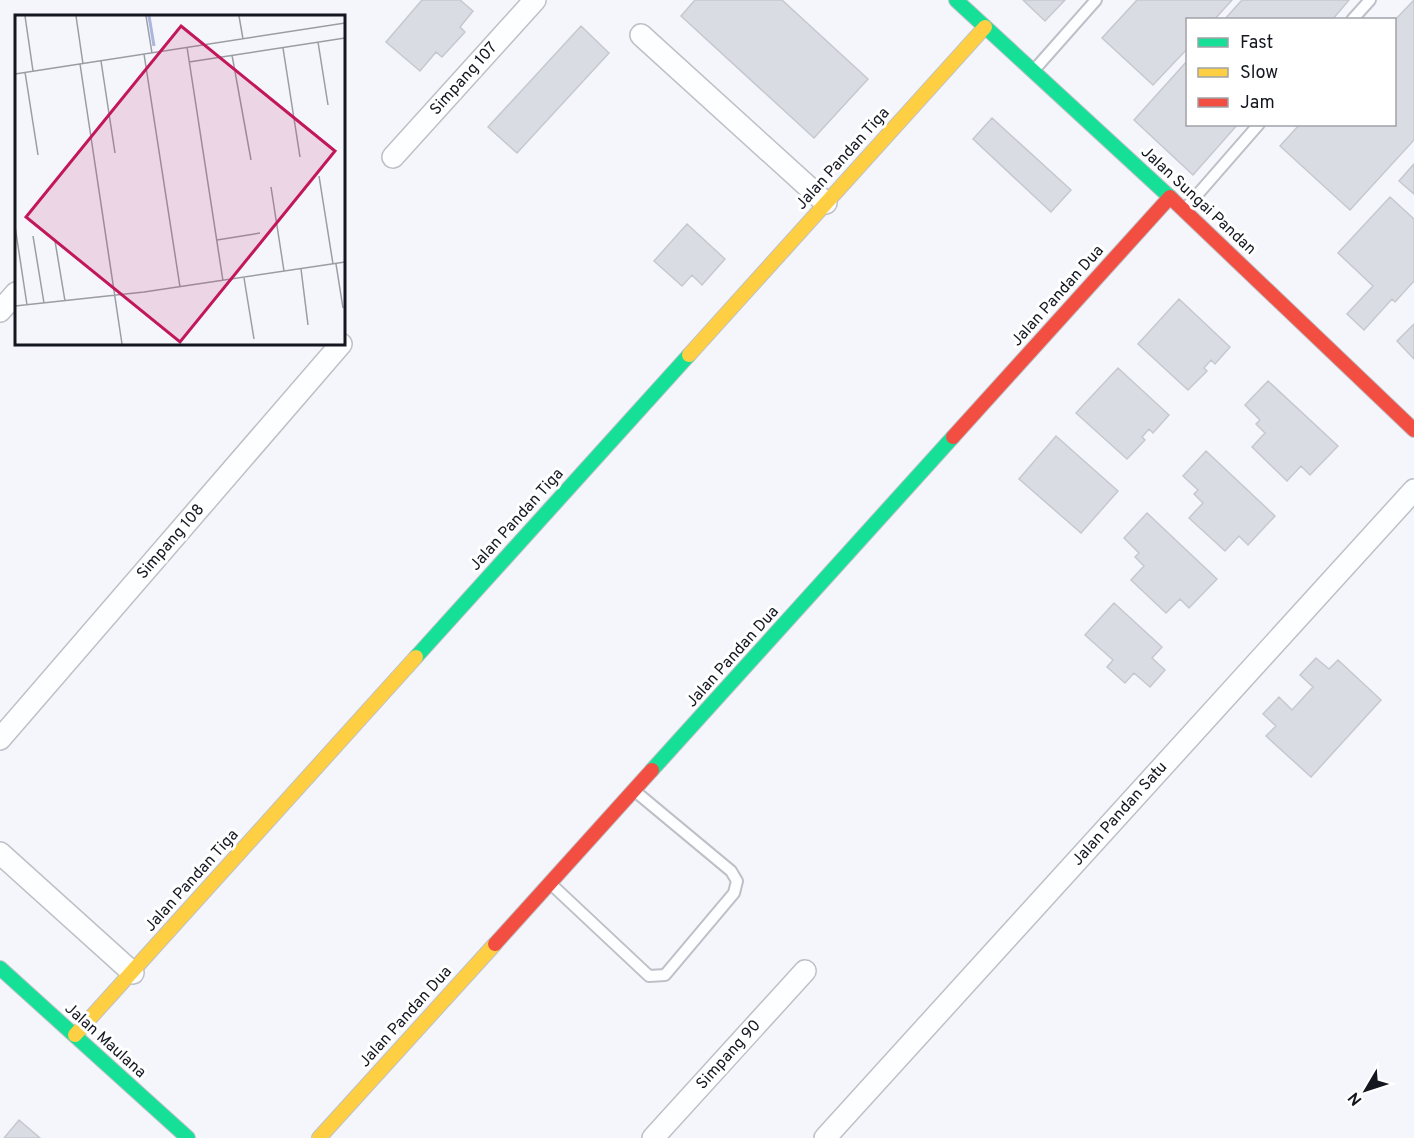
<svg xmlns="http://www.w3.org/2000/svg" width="1414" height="1138" font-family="Overpass,sans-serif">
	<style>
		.building { fill: #dadce4; stroke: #c6c8cf; stroke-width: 1.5 }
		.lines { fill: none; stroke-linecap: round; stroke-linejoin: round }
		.lane-casing { stroke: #bec0c7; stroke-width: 14 }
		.street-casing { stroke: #bec0c7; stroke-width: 24 }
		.fast-casing { stroke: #bec0c7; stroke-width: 16 }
		.slow-casing { stroke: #bec0c7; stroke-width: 16 }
		.jam-casing { stroke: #bec0c7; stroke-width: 16 }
		.lane { stroke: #fdfeff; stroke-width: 10 }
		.street { stroke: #fdfeff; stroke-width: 21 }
		.fast { stroke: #16e098; stroke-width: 14 }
		.slow { stroke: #ffcf43; stroke-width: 14 }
		.jam { stroke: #f24e42; stroke-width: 14 }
		.labels { text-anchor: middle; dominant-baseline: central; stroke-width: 6; stroke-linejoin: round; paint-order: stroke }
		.street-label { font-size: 16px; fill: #141720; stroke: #fff }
		.inset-river { fill: none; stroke: #aab6de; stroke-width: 3 }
		.inset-road { fill: none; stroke: #9a9da4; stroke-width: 1.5 }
		.view { fill: #c2185b; fill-opacity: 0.15; stroke: #c2185b; stroke-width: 3 }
		.inset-edge { fill: none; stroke: #141720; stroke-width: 3 }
	</style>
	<rect width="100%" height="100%" fill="#f4f6fc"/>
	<path class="building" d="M422,0H460L473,11L460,27L465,32L442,57L436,52L420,71L386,42Z
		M695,0H782L868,79L814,138L681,16Z
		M1023,0H1065L1045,21Z
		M1137,0H1232L1214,20H1188V48L1153,85L1102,38Z
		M1242,0H1349L1332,20H1224Z
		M1414,0V140L1350,210L1280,146L1300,124H1394V21Z
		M581,26L609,53L517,153L488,127Z
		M1188,60V124H1238L1193,175L1134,120Z
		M992,118L1071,190L1051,212L973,139Z
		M1414,164V194L1399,181Z
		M1390,197L1414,219V281L1395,302L1392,299L1364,330L1347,314L1373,286L1338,253Z
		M687,224L725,259L702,285L692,275L682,286L654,261Z
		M1179,299L1230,347L1215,364L1211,360L1204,368L1207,371L1188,390L1138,344Z
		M1414,324V359L1397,341Z
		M1118,368L1169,415L1153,433L1149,429L1142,437L1145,440L1127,459L1076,413Z
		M1268,381L1338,446L1310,475L1301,466L1287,481L1252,447L1265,433L1256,424L1260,420L1245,405Z
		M1056,436L1118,491L1081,533L1019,479Z
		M1206,451L1275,516L1248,545L1239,536L1225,551L1189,518L1203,503L1194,494L1198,490L1183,476Z
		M1147,513L1217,579L1189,608L1180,599L1166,613L1131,580L1144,566L1135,557L1139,553L1124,538Z
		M1114,603L1162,647L1152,658L1165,670L1150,687L1134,673L1125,683L1107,667L1113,660L1085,635Z
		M1316,658L1329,669L1338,660L1381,700L1311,777L1266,736L1276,726L1263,714L1279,697L1292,710L1313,687L1300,675Z
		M19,1120L40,1138H4Z"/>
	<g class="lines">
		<g class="lane-casing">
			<path id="lane" d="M1352,20L1370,0
				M1035,69L1096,0
				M1184,210L1259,124
				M552,885L649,976L665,975L734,893L737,881L731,871L636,792"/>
		</g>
		<g class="street-casing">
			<path id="street" d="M641,35L826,203
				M393,157L535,0
				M0,311L16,293
				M0,739L341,344
				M0,853L133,973
				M653,1138L805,971
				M825,1138L1414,490"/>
		</g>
		<g class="fast-casing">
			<path id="fast" d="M956,0L1172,199
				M416,657L689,355
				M652,770L953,437
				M0,968L188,1138"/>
		</g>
		<g class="slow-casing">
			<path id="slow" d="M689,355L985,27
				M75,1035L416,657
				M319,1138L495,944"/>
		</g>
		<g class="jam-casing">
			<path id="jam" d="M1172,199L1414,430
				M953,437L1170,197
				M495,944L652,770"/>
		</g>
		<use href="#lane" class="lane"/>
		<use href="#street" class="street"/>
		<use href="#fast" class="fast"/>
		<use href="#slow" class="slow"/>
		<use href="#jam" class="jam"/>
	</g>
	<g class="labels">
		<g class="street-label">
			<text transform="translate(464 79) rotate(-48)">Simpang 107</text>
			<text transform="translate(843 159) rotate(-48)">Jalan Pandan Tiga</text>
			<text transform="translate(1198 201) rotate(43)">Jalan Sungai Pandan</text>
			<text transform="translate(1058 296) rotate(-48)">Jalan Pandan Dua</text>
			<text transform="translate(517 520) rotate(-48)">Jalan Pandan Tiga</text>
			<text transform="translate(171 542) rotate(-49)">Simpang 108</text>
			<text transform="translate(733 657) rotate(-48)">Jalan Pandan Dua</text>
			<text transform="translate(1120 814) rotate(-48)">Jalan Pandan Satu</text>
			<text transform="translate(192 881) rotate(-48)">Jalan Pandan Tiga</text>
			<text transform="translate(406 1017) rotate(-48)">Jalan Pandan Dua</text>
			<text transform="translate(105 1041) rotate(42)">Jalan Maulana</text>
			<text transform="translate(729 1055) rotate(-48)">Simpang 90</text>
		</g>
	</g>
	<g transform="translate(15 15)">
		<rect width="330" height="330" fill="#f4f6fc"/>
		<path class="inset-river" d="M134,1L139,31"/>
		<path class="inset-road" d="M10,1L18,56M61,1L68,49M131,1L137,38M224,1L228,24M303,27L313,90M172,32L208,266M268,33L285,142M129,39L165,272M217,40L236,145M86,46L100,138M174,47L330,23M65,49L107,329M10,57L23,140M0,59L330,8M304,161L318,249M256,172L269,256M0,211L12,290M18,221L29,288M202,225L245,218M40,226L50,286M321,249L328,293M286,254L293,310M229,263L239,324M0,291L129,277L330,247"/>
		<path class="view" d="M166,11L320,136L165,327L11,202Z"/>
		<rect width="330" height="330" class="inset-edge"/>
	</g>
	<rect x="1186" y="18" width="210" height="108" fill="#ffffff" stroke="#a1a2a6" stroke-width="1.5"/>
	<rect x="1198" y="38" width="30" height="9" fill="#16e098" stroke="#a1a2a6" stroke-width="1.5"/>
	<text x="1240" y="48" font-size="18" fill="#141720">Fast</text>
	<rect x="1198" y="68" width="30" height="9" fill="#ffcf43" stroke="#a1a2a6" stroke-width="1.5"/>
	<text x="1240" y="78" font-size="18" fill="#141720">Slow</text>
	<rect x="1198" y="98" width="30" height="9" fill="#f24e42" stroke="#a1a2a6" stroke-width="1.5"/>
	<text x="1240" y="108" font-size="18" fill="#141720">Jam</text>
	<g transform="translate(1366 1090) rotate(231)" stroke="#ffffff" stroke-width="4.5" paint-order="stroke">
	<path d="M0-4.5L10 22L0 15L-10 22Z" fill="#141720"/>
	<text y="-9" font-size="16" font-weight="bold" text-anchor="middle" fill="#141720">N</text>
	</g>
</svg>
